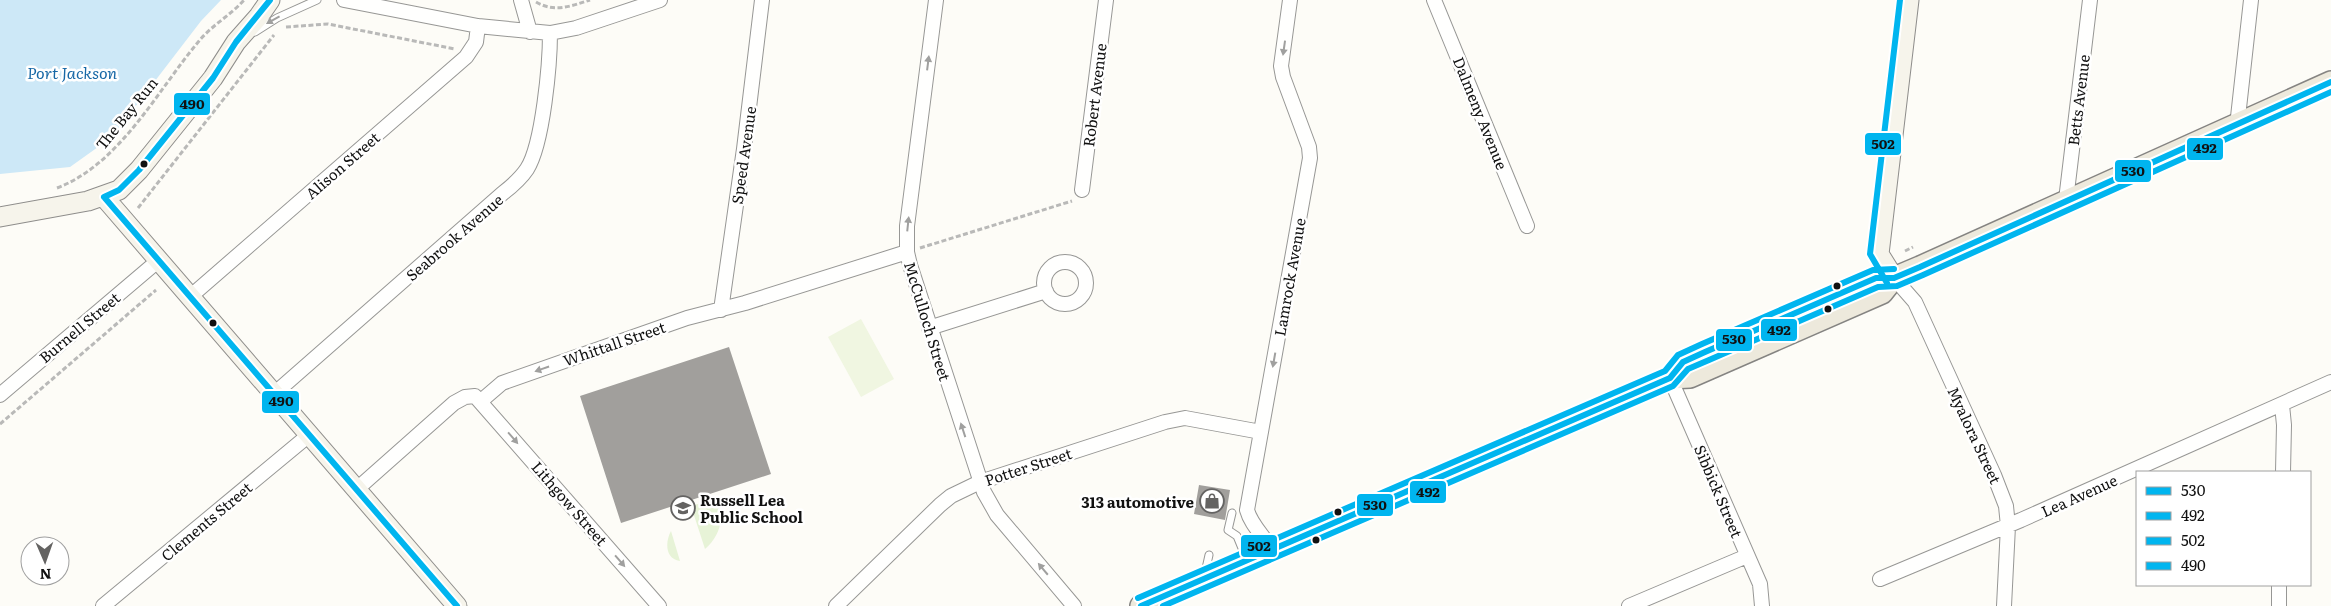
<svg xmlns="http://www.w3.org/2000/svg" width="2331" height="606" font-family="Literata,serif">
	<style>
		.green { fill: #e7f3d7 }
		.pitch { fill: #f0f6e1 }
		.water { fill: #cde8f7 }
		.building { fill: #a19f9c }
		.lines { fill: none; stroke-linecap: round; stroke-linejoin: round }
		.lane-casing { stroke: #979795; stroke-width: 9 }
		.street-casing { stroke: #979795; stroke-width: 16 }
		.secondary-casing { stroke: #8e8d8b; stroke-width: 21 }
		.primary-casing { stroke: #858482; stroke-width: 24 }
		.path { stroke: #b9b9b8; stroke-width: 3; stroke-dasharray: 5 2.5; stroke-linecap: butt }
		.lane { stroke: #fffffe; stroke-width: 7 }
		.street { stroke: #fffffe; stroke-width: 14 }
		.secondary { stroke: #f6f4eb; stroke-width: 19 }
		.primary { stroke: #ede9dc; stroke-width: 21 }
		.bus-1-casing { stroke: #fff; stroke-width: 10 }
		.bus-2-casing { stroke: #fff; stroke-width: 10 }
		.bus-3-casing { stroke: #fff; stroke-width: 10 }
		.bus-4-casing { stroke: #fff; stroke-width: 10 }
		.bus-1 { stroke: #00b5ef; stroke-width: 6 }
		.bus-2 { stroke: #00b5ef; stroke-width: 6 }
		.bus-3 { stroke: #00b5ef; stroke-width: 6 }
		.bus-4 { stroke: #00b5ef; stroke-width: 6 }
		.oneway { fill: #a0a09f }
		.bus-dot { fill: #111; stroke: #fff; stroke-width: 2 }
		.labels { text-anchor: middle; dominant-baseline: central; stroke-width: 5; stroke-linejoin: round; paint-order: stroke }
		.street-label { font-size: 15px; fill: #111; stroke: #fff }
		.poi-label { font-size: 15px; font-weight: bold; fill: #111; stroke: #fff; text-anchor: start }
		.water-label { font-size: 16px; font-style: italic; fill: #1768a6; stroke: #fff }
		.line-badge { stroke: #fff; stroke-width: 2 }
		.pale-badge-label { font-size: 14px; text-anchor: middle; font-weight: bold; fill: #111 }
	</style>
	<rect width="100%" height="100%" fill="#fdfcf7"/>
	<path class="green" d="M708,501L718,507C725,522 717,539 705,549L691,506Z
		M671,531L680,561C665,559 665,542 671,531Z"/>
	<path class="pitch" d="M861,319L894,379L861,397L828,337Z"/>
	<path class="water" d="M0,0H221L201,21L112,137L70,167L0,174Z"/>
	<path class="building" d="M729,347L771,474L621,523L580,396Z
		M1199,485L1230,490L1225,520L1194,514Z"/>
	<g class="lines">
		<g class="lane-casing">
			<path id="lane" d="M255,32L277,18L317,0
				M1232,513L1228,530L1237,536L1246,558
				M1205,573L1209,555"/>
		</g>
		<g class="street-casing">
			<path id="street" d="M344,0L478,26L550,33L576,28L660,0
				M521,0L530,32
				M936,0L907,226V252L910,265L984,492L997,515L1074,606
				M1434,0L1527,226
				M2237,126L2251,0
				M1082,190L1106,0
				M2066,200L2090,0
				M1044 283a21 21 0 1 1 42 0a21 21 0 1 1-42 0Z
				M1894,278L1915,302L1994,475L2006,506L2008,526L2004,606
				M191,296L466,57L476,42L478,26
				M721,310L744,149L762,0
				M929,328L1046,291
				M1670,378L1760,584L1762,606
				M274,394L503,193C512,186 521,178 527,169C543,144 550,63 550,33
				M0,395L159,260
				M481,401L502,383L687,318L745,303L907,252
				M2282,405L2284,425L2283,472
				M357,489L454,403L465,397L475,396L659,606
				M1272,550C1264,536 1251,525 1247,510L1310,158L1309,147L1283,77L1281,66L1290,0
				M1880,579L2021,520L2331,382
				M103,606L309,435
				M836,606L940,505L951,496L980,482L1165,422L1185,418L1261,432
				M1629,606L1747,556
				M2279,606V585"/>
		</g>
		<g class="secondary-casing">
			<path id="secondary" d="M104,197L457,606
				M0,217L88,201L119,190L139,170L213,78L236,42L259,16L270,0
				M1894,278L1879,254L1909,0"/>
		</g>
		<g class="primary-casing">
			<path id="primary" d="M1670,378L1683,362L1705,352L1876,278H1894L1920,267L2331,82
				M1141,606L1670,378L1690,377L1882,293L1894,278"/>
		</g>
		<path class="path" d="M536,2C555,13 571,6 590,0
			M286,27L328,24L455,49
			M57,188C120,164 157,91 199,41C212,25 231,15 244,0
			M138,208L274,35
			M920,248L1072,201
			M1905,251L1913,247
			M0,424L156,290"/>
		<use href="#lane" class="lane"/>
		<use href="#street" class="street"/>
		<use href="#secondary" class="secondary"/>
		<use href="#primary" class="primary"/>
		<g class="bus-1-casing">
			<path id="bus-1" d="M1141,606L1670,378L1683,362L1705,352L1876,278H1894L1920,267L2331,82"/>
		</g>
		<g class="bus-2-casing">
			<path id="bus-2" d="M1163,606L1673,386L1688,369L1709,360L1878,287L1897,286L1923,275L2331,92"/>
		</g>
		<g class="bus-3-casing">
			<path id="bus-3" d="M1887,283L1870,254L1900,0
				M1138,598L1665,371L1678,355L1702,344L1873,270L1894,269"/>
		</g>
		<g class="bus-4-casing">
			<path id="bus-4" d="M104,197L457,606
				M104,197L119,190L139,170L213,78L236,42L270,0"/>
		</g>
		<use href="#bus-1" class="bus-1"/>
		<use href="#bus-2" class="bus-2"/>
		<use href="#bus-3" class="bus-3"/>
		<use href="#bus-4" class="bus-4"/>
	</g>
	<defs><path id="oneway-solid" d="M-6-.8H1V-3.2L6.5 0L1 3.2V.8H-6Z" transform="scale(1.25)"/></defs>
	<g class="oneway">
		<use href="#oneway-solid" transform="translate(273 20) rotate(151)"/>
		<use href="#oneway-solid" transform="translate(1284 48) rotate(98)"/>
		<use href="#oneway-solid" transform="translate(928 63) rotate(-83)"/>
		<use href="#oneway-solid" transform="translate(908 224) rotate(-84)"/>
		<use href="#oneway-solid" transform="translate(1274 360) rotate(100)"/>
		<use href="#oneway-solid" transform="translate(542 369) rotate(161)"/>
		<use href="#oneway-solid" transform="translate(963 430) rotate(-108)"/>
		<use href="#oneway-solid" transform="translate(513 438) rotate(49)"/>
		<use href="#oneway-solid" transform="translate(620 561) rotate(49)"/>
		<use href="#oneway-solid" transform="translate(1043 569) rotate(-130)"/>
	</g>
	<defs>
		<g id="shop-ring" transform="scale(1.25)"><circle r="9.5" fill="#fff" stroke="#646362" stroke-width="1.5"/><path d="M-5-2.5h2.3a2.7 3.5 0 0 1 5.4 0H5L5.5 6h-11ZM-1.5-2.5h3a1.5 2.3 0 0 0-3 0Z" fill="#646362"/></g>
		<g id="school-ring" transform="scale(1.25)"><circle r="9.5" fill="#fff" stroke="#646362" stroke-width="1.5"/><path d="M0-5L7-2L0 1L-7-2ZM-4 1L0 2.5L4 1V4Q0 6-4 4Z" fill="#646362"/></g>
	</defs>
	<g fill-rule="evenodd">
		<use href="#shop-ring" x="1212" y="501"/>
		<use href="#school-ring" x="683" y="508"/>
	</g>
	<g class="bus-dot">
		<circle cx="144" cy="164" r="4.5"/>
		<circle cx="1837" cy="286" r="4.5"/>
		<circle cx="1828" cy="309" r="4.5"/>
		<circle cx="213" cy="323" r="4.5"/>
		<circle cx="1338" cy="512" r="4.5"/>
		<circle cx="1316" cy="540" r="4.5"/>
	</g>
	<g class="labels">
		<g class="street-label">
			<text transform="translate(1094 95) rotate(-83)">Robert Avenue</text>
			<text transform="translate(2078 100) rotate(-83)">Betts Avenue</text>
			<text transform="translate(126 113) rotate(-51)">The Bay Run</text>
			<text transform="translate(1481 113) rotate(68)">Dalmeny Avenue</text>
			<text transform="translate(743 155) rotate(-82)">Speed Avenue</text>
			<text transform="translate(342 165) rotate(-41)">Alison Street</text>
			<text transform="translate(454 237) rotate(-41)">Seabrook Avenue</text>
			<text transform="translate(1289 277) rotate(-80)">Lamrock Avenue</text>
			<text transform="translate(928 321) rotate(73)">McCulloch Street</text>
			<text transform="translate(79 327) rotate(-40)">Burnell Street</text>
			<text transform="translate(614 343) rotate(-19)">Whittall Street</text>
			<text transform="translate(1975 435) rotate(65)">Myalora Street</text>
			<text transform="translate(1028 466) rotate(-18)">Potter Street</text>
			<text transform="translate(1719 491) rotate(67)">Sibbick Street</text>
			<text transform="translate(2079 495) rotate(-24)">Lea Avenue</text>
			<text transform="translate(570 503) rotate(49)">Lithgow Street</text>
			<text transform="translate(206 521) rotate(-40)">Clements Street</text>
		</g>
		<g class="poi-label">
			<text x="700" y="499">Russell Lea<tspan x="700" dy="17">Public School</tspan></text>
			<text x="1194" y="501" text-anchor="end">313 automotive</text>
		</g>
		<g class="water-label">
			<text x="72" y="72">Port Jackson</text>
		</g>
	</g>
	<g class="line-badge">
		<rect x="173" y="92" width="38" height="24" rx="5" fill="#00b5ef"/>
		<rect x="1864" y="132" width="38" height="24" rx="5" fill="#00b5ef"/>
		<rect x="2186" y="137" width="38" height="24" rx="5" fill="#00b5ef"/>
		<rect x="2114" y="159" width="38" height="24" rx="5" fill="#00b5ef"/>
		<rect x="1760" y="318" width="38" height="24" rx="5" fill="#00b5ef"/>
		<rect x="1715" y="328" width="38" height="24" rx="5" fill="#00b5ef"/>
		<rect x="261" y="390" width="39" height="24" rx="5" fill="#00b5ef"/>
		<rect x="1409" y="480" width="38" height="24" rx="5" fill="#00b5ef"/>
		<rect x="1356" y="493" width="38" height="24" rx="5" fill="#00b5ef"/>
		<rect x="1240" y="534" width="38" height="24" rx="5" fill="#00b5ef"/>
	</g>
	<g class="pale-badge-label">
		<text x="192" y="109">490</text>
		<text x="1883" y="149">502</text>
		<text x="2205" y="153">492</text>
		<text x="2133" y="176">530</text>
		<text x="1779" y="335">492</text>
		<text x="1734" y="344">530</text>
		<text x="281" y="406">490</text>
		<text x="1428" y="497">492</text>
		<text x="1375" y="510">530</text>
		<text x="1259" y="551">502</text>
	</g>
	<rect x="2136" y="471" width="175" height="115" fill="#ffffff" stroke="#a0a0a0"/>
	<rect x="2146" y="487" width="25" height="8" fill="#00b5ef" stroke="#a0a0a0"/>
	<text x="2181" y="496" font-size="15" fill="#111111">530</text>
	<rect x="2146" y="512" width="25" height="8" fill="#00b5ef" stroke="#a0a0a0"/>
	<text x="2181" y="521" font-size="15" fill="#111111">492</text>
	<rect x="2146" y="537" width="25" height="8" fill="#00b5ef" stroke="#a0a0a0"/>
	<text x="2181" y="546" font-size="15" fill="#111111">502</text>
	<rect x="2146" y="562" width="25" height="8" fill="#00b5ef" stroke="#a0a0a0"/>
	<text x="2181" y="571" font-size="15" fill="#111111">490</text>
	<g transform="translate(45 561) rotate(178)"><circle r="24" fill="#ffffff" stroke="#a0a0a0"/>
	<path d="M0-4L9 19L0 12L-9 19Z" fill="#646362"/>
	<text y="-8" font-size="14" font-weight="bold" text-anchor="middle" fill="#111111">N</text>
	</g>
</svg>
